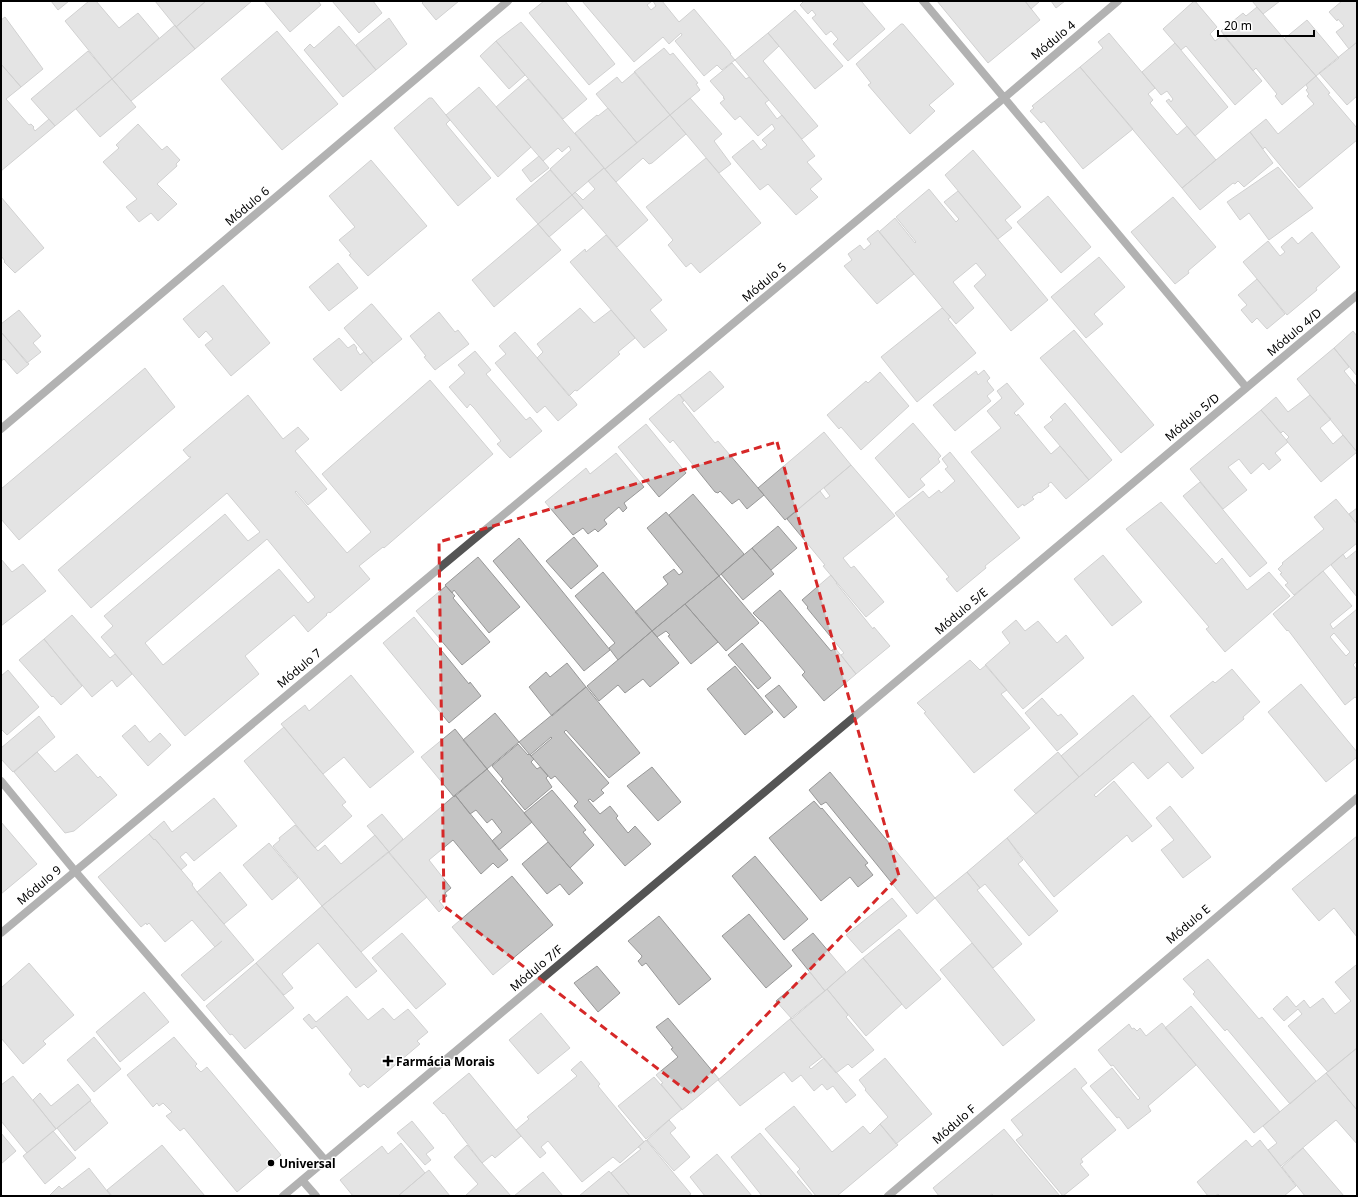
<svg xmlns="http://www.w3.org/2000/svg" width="1358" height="1197" font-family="'Noto Sans',sans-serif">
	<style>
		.building { fill: #c4c4c4; stroke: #989898; fill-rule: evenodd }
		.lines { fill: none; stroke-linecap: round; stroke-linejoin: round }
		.street { stroke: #545454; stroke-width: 8 }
		.marked { fill: none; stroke: #d62828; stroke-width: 3; stroke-dasharray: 8 5; stroke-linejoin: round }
		.poi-dot { fill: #000; stroke: #fff; stroke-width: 1.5 }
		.labels { text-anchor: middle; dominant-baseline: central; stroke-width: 3; stroke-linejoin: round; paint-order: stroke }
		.street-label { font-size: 12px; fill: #000; stroke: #fff }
		.poi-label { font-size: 12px; font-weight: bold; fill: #000; stroke: #fff; text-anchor: start }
	</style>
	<rect width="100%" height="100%" fill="#fff"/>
	<path class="building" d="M51,1H69L58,10Z
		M89,1H96L119,28L138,13L159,38L112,79L65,21Z
		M155,1H206L176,27Z
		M206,1H252L195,49L176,27Z
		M264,1H318L321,5L290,32Z
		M332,1H373L382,13L359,33Z
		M424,1H459L436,20L422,3Z
		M544,1H565L615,64L589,85L529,13Z
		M582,1H652L647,5L651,10L656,6L653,1H662L679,22L694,9L729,51L731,54H730L735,60L722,70L717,65L704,76L675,41L682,35L681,33L669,44L663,37L634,62Z
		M804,1H861L885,29L848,61L833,44L838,39L831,31L826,35L812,18L816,15L812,10L808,14L800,5Z
		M937,1H1025L1040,20L988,63Z
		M1025,1H1040L1031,9Z
		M1051,1H1065L1056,8Z
		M1194,1H1195L1217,27L1210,34L1215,41L1223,35L1262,81L1235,105L1186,46L1181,50L1163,29Z
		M1252,1H1280L1263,14Z
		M1342,1H1357V42L1349,49L1336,32L1344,26L1338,19L1337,21L1329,12Z
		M1257,7L1316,76L1282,105L1275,96L1277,94L1256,68L1253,71L1221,31L1243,13L1246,16Z
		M795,10L843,66L815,89L768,33Z
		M5,17L43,69L21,87L1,64V20Z
		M389,18L407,44L376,70L356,45Z
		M1307,20L1339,58L1316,76L1284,39Z
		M521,22L587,99L563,119L496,41Z
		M901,24H903L954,84L929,105L935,111L910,134L868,85L871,83L856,64Z
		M175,25L195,49L131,101L112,79Z
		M339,26L376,70L343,97L304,50L310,44L314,48Z
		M277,31L338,104L282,150L221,79Z
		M768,33L779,46L763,61L818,126L802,139L735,60Z
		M1109,33L1155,88L1148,94L1153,100L1150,103L1177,135L1187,126L1216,160L1182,188L1080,67L1103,48L1098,42Z
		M496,41L525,75L509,89L480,56Z
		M1357,42V96L1347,105L1319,73Z
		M1175,43L1228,107L1195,136L1166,101L1169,99L1171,102L1173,99L1167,91L1161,95L1142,72Z
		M664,48L670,55L673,53L698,83L696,84L700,90L670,115L634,72Z
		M88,51L112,79L55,126L31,99Z
		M732,63L746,79L749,77L769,100L765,103L777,119L782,115L815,156L807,162L822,179L810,189L818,197L796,215L768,184L760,190L732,157L753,140L761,150L767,145L762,140L775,129L772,124L758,136L740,116L735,120L720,103L725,99L723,98L724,97L710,81Z
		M1,64L21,87L6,99L29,125L31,124L34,127L33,128L35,131L49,119L55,126L1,171Z
		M1080,67L1133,129L1083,169L1044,121L1041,123L1030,111L1034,108L1032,106Z
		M635,72L670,115L637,143L596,94L617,77L622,83Z
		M1316,76L1330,93L1328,94L1357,128V140L1299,188L1265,147L1263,149L1250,132L1266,119L1278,134L1314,104L1307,96L1309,94L1306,90L1308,88L1306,85Z
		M112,79L136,107L100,137L76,109Z
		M528,79L604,168L572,195L550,169L571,150L569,146L562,152L558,148L543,161L496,107Z
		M479,87L531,147L498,177L446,115Z
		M429,98H432L450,120L446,124L491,178L458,206L394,128Z
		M690,98L722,134L714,141L731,164L719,173L670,115Z
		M608,108L637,143L605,169L575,133L597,115L598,116Z
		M670,115L686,134L652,163L649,164L643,158L616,182L604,168L605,169Z
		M138,124L162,150L167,146L180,160L176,164L177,166L157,184L177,204L158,221L151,213L139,222L126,207L137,199L103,162L119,148L116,145Z
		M1250,132L1273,163L1244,187L1238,181L1235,184L1233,183L1200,210L1182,188Z
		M973,150L1021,207L1005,220L1012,228L998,239L945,175Z
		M539,156L549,168L531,182L522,170Z
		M706,158L761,223L700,273L691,263L686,267L668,245L673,240L646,207Z
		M371,160L427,226L368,276L349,255L351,254L339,240L355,227L329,196Z
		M1278,167L1313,208L1269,240L1249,213L1240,220L1227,202Z
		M604,168L648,220L617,247L572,195L575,192L583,200L595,189L588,181Z
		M550,170L572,195L538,224L516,199Z
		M929,189L956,222L959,219L944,202L958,191L1048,300L1011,331L974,286L986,275L976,263L953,282L974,308L956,324L879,232L895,218L915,243L916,242L896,217Z
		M572,195L583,208L549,237L538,224Z
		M1048,196L1091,247L1061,273L1017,222Z
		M1,197L44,248L15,273L4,262L5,261L1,256Z
		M1173,197L1216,247L1188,271L1189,273L1175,284L1131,232Z
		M538,224L561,250L494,307L472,280Z
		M878,230L914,274L877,304L844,266L852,260L848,254L860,245L864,250L871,244L867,239Z
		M1312,232L1340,267L1316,288L1317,290L1287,315L1243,262L1268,241L1280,256L1285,252L1281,247L1292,237L1298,244Z
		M606,235L662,300L650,310L667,330L644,348L570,262L585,249L586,252Z
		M1099,257L1125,287L1094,314L1103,324L1086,338L1051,297Z
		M338,263L358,288L329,311L309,287Z
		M1257,279L1285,314L1267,329L1257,318L1252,323L1241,310L1247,305L1238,295Z
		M223,285L270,343L231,376L205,345L213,339L206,331L199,338L183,319Z
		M371,304H372L402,339L373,363L344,328Z
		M580,308L594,323L611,310L635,338L618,352L620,354L577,391L575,390L569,396L537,358L543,352L537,344Z
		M942,308L951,317L948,319L976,353L917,402L881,357Z
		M19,310L41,336L33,343L41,352L27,363L1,332V324Z
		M439,312L455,332L458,330L469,344L435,370L424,357L426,356L410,336Z
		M1074,330L1154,425L1121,453L1040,358Z
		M1353,331L1357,336V376L1334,348Z
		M1,332L29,364L17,374L4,359L1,361Z
		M515,332L576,403L577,405L558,421L545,406L537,413L495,363L506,354L499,346Z
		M339,338L348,348L354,344L357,348L356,349L360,355L364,352L373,363L341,391L313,359Z
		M1334,348L1349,367L1344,371L1357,387V452L1297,379Z
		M475,351L491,370L486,374L526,420L530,417L542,431L510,458L497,444L501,441L474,408L470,404L467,408L449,387L465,373L458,365Z
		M145,368L175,407L19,540L1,519V489Z
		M984,370L990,378L987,381L994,390L987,396L991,401L955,431L933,405L976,371L978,375Z
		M710,371L724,387L694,412L680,395Z
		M880,372L909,406L861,450L841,427L839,429L827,415L866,381L868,383Z
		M430,380L493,454L384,548L383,547L359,566L370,579L330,613L329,612L326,614L327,615L308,632L294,615L245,656L259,674L185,736L101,637L113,626L104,616L225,514L248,541L260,532L227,493L91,608L58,570L191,457H189L183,450L248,395L283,439L298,427L309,439L295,451L327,489L308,505L296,491L295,492L347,553L371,532L322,474ZM267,539L315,597L308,603L279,569L163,665L145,643Z
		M1007,383L1024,404L1014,413L1017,416L1018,414L1051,454L1060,446L1089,480L1066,499L1051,482L1048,484L1049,486L1040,493L1039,492L1032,497L1034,499L1024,506L1023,504L1018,508L971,452L1001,428L987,411L1002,398L997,391Z
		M679,394L684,401L682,402L715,443L718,441L764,495L747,509L739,499L732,504L720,491L718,493L715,492L673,440L670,443L649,419Z
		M1310,395L1331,419L1320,428L1333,444L1343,435L1357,452L1321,482L1286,440L1289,437L1283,431L1281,433L1261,410L1276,397L1288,412Z
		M1065,403L1112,460L1089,480L1044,427L1053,420L1050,417Z
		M1261,410L1288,442L1275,453L1281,460L1269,470L1263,463L1251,474L1239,459L1228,467L1247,490L1223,509L1190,469Z
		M913,423L941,456L938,459L940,462L920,479L925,485L909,498L875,458Z
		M646,424L686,473L659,497L618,447Z
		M824,432L851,465L785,520L758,488Z
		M950,452L1020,538L985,566L986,568L957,592L946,579L949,577L895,513L923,491L929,498L939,490L941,493L955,481L945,469L948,467L942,459Z
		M616,453L644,487L624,503L627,508L623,512L619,507L604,520L607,524L598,532L595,529L588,534L583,528L573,535L545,502L586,468L590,474Z
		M851,465L895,516L843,558L851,568L854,566L884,602L866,617L823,566L825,565L787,519L820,491L826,499L830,496L824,488Z
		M1200,482L1267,563L1250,577L1183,496Z
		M693,494L744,554L719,576L669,515Z
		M1336,499L1357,524V543L1294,595L1285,585L1288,583L1280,574L1282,573L1278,569L1283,564L1282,563L1324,529L1314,517Z
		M1161,502L1216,564L1222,558L1247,590L1269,572L1290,596L1225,652L1206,629L1209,627L1126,529Z
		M1357,508V524L1349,514Z
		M666,512L719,576L652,631L635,612L668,584L663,577L674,569L679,575L683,572L647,528Z
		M778,526L797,548L771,570L752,548Z
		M574,537L598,566L571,589L546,561Z
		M519,538L610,650L584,671L493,561Z
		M752,548L774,574L743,600L721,574Z
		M1357,550V597L1331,565L1343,554L1346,559Z
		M1103,555L1142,602L1112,626L1074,579Z
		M478,557L520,607L489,633L454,590L452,593L445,585Z
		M1,559L12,572L23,564L46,591L1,626Z
		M1323,571L1352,606L1330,624L1333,629L1357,609V661L1353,665L1357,670V699L1355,697L1345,705L1288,630L1287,631L1273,614ZM1334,633L1350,652L1346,656L1330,637Z
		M603,572L652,631L618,660L609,648L615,643L575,596Z
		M831,575L837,583H836L873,629L874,627L890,646L856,674L841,655L844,653L807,608L808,607L802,600Z
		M719,576L759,623L726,651L685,604Z
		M446,586L455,596L453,598L490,642L462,665L416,611Z
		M780,590L831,651L835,648L856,674L824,701L802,675L805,672L762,621H761L753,613Z
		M685,604L718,642L691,664L668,636L670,635L666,631L657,637L652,631Z
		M72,615L110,658L115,654L132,674L117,687L112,680L92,697L44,639Z
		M414,617L469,684L470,682L481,696L449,723L383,643Z
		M1016,620L1025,631L1038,621L1057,643L1066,635L1084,658L1023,709L985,665L1010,643L1002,632Z
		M652,631L679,663L650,687L643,679L625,693L618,685L599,701L587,686Z
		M44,639L82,686L61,705L53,696L52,697L19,660Z
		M742,643L771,678L758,689L728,655Z
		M970,660L980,670L986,665L1007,690L1001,694L1030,728L974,773L924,713L926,712L917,703Z
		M567,663L586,687L552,716L529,687L546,672L550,677Z
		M735,666L773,712L745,735L707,689Z
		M1232,669L1260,702L1243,717L1244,719L1202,754L1170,716L1213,681L1215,683Z
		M8,670L39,707L7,735L1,729V676Z
		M351,675L414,752L370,788L344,757L323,774L281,724L305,705L309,711Z
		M1301,684L1357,752V757L1326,782L1268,712Z
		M779,685L797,707L784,718L765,696Z
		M586,687L640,753L609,778L566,730L564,732L609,783L601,790L604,793L593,802L590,799L588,800L600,814L610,806L618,816L616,818L628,833L635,826L651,844L625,866L574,806L578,802L555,776L551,779L531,756L552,738L551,737L530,755L519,742Z
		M1133,695L1151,716L1079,777L1061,756Z
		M1042,698L1058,716L1061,714L1078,734L1057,751L1025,713Z
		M495,713L519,742L487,769L463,740Z
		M39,716L55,737L13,772L1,759V748Z
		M1151,716L1194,768L1182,778L1168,762L1148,779L1133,762L1094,795L1096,797L1114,781L1152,826L1132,842L1127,835L1054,897L1007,838Z
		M135,725L149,742H150L160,733L171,745L148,766L122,736Z
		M284,727L346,802L342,805L352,816L315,848L244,761Z
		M455,729L487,769L454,797L421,757Z
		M518,744L528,755L529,754L534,759L531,762L537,769L540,767L548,776L546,778L552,787L525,810L501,781L503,779L492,766Z
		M37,752L55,772L77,754L98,778L100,776L117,795L74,831L65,833L14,772Z
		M1058,752L1079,777L1036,814L1014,790Z
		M652,767L681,802L658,821L627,786Z
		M487,769L532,822L499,850L492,841L502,832L492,819L487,823L476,810L470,814L455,795Z
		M830,772L935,898L917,914L826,802L821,805L809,790Z
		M552,790L586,830L583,832L594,845L570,868L524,813Z
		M455,795L508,860L498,868L493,863L481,874L453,840L429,860L451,888L445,893L447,896L439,901L444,907L439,912L389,852Z
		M214,798L237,826L194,861L186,852L180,857L187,865L181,870L155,839L154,840L149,834L164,821L172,832Z
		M814,801L821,809L822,808L868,863L865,865L873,875L858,887L850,877L821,901L769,838Z
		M1170,806L1211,857L1183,878L1161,850L1174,840L1156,818Z
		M382,814L403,839L389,852L367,826Z
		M1,822L37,864L1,894Z
		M295,825L318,851L325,845L341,864L375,835L389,852L322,906L273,846L280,840L279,838Z
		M149,834L154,840L155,839L193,884L192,885L197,892L254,960L204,1001L181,975L222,941L215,947L192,920L165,942L149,923L147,925L146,923L141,927L98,877Z
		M1357,836V937L1334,908L1319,921L1292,889Z
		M1007,838L1023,860L1018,864L1058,911L1029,936L985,884L980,888L967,872Z
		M548,842L583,883L569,895L560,884L547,894L522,864Z
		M269,843L298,878L272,900L243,865Z
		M388,852L427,897L361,952L322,906Z
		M755,856L808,919L784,940L732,876Z
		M220,872L247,905L224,924L197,892Z
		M967,872L980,888L977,890L1022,944L993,968L935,898Z
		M512,876L553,925L493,975L452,927Z
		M892,898L907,916L862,953L846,935Z
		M322,906L377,971L356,988L318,943L282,974L293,988L284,995L256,963Z
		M749,914L792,966L766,988L722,936Z
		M659,916L711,979L679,1005L646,963L642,966L638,961L641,958L642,956L628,941Z
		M899,929L941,979L906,1009L863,958Z
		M402,933L446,984L416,1009L372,958Z
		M813,933L846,972L825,991L792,950Z
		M972,943L1035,1020L1003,1046L940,970Z
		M863,958L902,1004L866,1036L827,989Z
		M1208,959L1259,1019L1262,1017L1316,1081L1290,1104L1227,1029L1225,1031L1193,994L1195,992L1183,979Z
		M29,963L74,1015L43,1041L46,1044L23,1064L1,1038V988Z
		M256,963L294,1008L245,1049L232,1034L230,1035L206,1006Z
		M1356,965L1357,967V1048L1328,1072L1288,1026L1302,1014L1298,1009L1284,1021L1273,1009L1287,996L1296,1007L1304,1000L1310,1008L1323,998L1335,1014L1351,1001L1335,982Z
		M597,966L620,993L598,1012L574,983Z
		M810,972L825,991L792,1019L776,1001Z
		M827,989L848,1015L846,1017L874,1050L852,1068L848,1064L836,1073L790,1019Z
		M144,992L169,1022L120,1062L96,1032Z
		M347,996L368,1020L383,1008L394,1020L408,1009L428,1032L417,1041L420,1044L368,1088L364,1084L360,1087L349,1074L352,1070L316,1026L312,1029L303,1019L309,1014L316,1022Z
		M1191,1006L1280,1112L1254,1133L1165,1028Z
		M541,1013L570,1048L538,1074L509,1040Z
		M668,1018L719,1079L682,1110L661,1084L663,1083L656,1075L678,1057L671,1049L673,1048L656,1027Z
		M790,1019L822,1057L809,1067L811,1069L824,1058L856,1095L846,1103L833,1086L827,1090L822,1084L814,1091L801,1075L792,1082L784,1072L740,1106L718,1080Z
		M1162,1023L1196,1065L1148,1106L1151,1111L1128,1129L1119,1117L1117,1118L1090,1086L1112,1068L1138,1100L1140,1098L1113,1065L1111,1066L1098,1050L1129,1024L1132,1029L1134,1028L1137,1031L1140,1028L1146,1036Z
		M94,1037L121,1069L94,1092L67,1060Z
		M174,1037L197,1064L195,1066L201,1072L207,1067L281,1155L237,1192L184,1128L180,1131L166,1116L172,1112L163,1103L159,1106L157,1103L153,1107L127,1075Z
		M1357,1048V1110L1326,1073Z
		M885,1058L932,1114L896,1144L880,1124L888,1117L865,1090L866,1089L859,1080Z
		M581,1061L600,1084L598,1086L644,1142L620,1163L613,1157L582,1182L548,1141L541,1147L546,1153L540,1158L516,1130L529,1119L527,1117L577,1076L571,1070Z
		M1075,1068L1087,1083L1081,1088L1116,1130L1081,1159L1083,1162L1080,1164L1089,1175L1063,1196L1016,1140L1023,1135L1011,1120Z
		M469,1073L521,1136L495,1158L492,1155L482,1163L444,1113L443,1114L433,1103Z
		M1326,1073L1357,1110V1144L1336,1120L1281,1166L1268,1150L1277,1143L1263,1126Z
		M13,1076L56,1129L27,1153L1,1121V1085Z
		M654,1077L682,1109L646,1139L618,1106Z
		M78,1084L91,1100L56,1129L33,1100L40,1093L51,1106Z
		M90,1101L108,1123L75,1151L57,1128Z
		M794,1106L832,1152L863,1126L870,1134L880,1124L898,1145L837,1196H816L797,1172L800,1169L765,1129Z
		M669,1120L676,1128L670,1133L690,1157L674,1171L647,1140Z
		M412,1121L434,1148L426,1154L431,1160L425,1165L397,1133Z
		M1004,1129L1060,1196H994L992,1194L989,1196H939L933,1188Z
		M53,1131L76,1158L45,1184L23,1156Z
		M1,1133L16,1151L1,1164Z
		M760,1133L813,1196H762L731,1157Z
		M646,1140L691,1194L688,1196H630L611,1173L641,1149L638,1147Z
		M1246,1140L1252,1147L1260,1140L1296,1186L1284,1196H1220L1218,1194L1215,1196H1208L1197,1182Z
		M401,1143L425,1173L398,1196H353L340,1180L382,1146L388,1154Z
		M162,1145L205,1196H112L107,1190Z
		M467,1145L482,1163L511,1196H465L478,1184L454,1157Z
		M1303,1148L1309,1155L1344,1196H1305L1282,1167Z
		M717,1154L752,1196H705L690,1177Z
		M89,1168L111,1196H51L50,1195L59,1186L62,1189Z
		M429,1170L450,1196H398L425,1173Z
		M609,1171L630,1196H579Z
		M543,1172L563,1196H514Z"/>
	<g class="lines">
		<path class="street" d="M923,1L1246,387
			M1,429L508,1
			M1,781L75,871L325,1160
			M1,933L1004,98L1118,1
			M302,1180L316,1196
			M283,1196L1357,295
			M888,1196L1357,798"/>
	</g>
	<path d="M0 0H1358V1197H0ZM777,442L899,876L691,1094L444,906L439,542Z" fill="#fff" fill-opacity=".55" fill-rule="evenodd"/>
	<path class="marked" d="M777,442L899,876L691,1094L444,906L439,542Z"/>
	<g class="poi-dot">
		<path d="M386 1055h4v4h4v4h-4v4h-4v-4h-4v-4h4z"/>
		<circle cx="271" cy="1163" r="4"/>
	</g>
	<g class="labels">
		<g class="street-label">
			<text transform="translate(1053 40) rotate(-40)">Módulo 4</text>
			<text transform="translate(247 206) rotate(-40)">Módulo 6</text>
			<text transform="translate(764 282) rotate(-40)">Módulo 5</text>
			<text transform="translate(1294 332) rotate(-40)">Módulo 4/D</text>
			<text transform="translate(1192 417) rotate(-40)">Módulo 5/D</text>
			<text transform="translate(961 611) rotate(-40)">Módulo 5/E</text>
			<text transform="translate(299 668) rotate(-40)">Módulo 7</text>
			<text transform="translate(39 885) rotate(-40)">Módulo 9</text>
			<text transform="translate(1188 924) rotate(-40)">Módulo E</text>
			<text transform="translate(536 968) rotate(-40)">Módulo 7/F</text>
			<text transform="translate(954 1124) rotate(-41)">Módulo F</text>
		</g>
		<g class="poi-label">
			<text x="396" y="1061">Farmácia Morais</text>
			<text x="279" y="1163">Universal</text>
		</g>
	</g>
	<rect width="1358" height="1197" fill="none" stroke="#000000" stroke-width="4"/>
	<path d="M1218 30v6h96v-6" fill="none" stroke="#000000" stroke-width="2"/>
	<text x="1224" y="30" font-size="12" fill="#000000" stroke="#ffffff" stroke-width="3" paint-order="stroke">20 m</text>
</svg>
